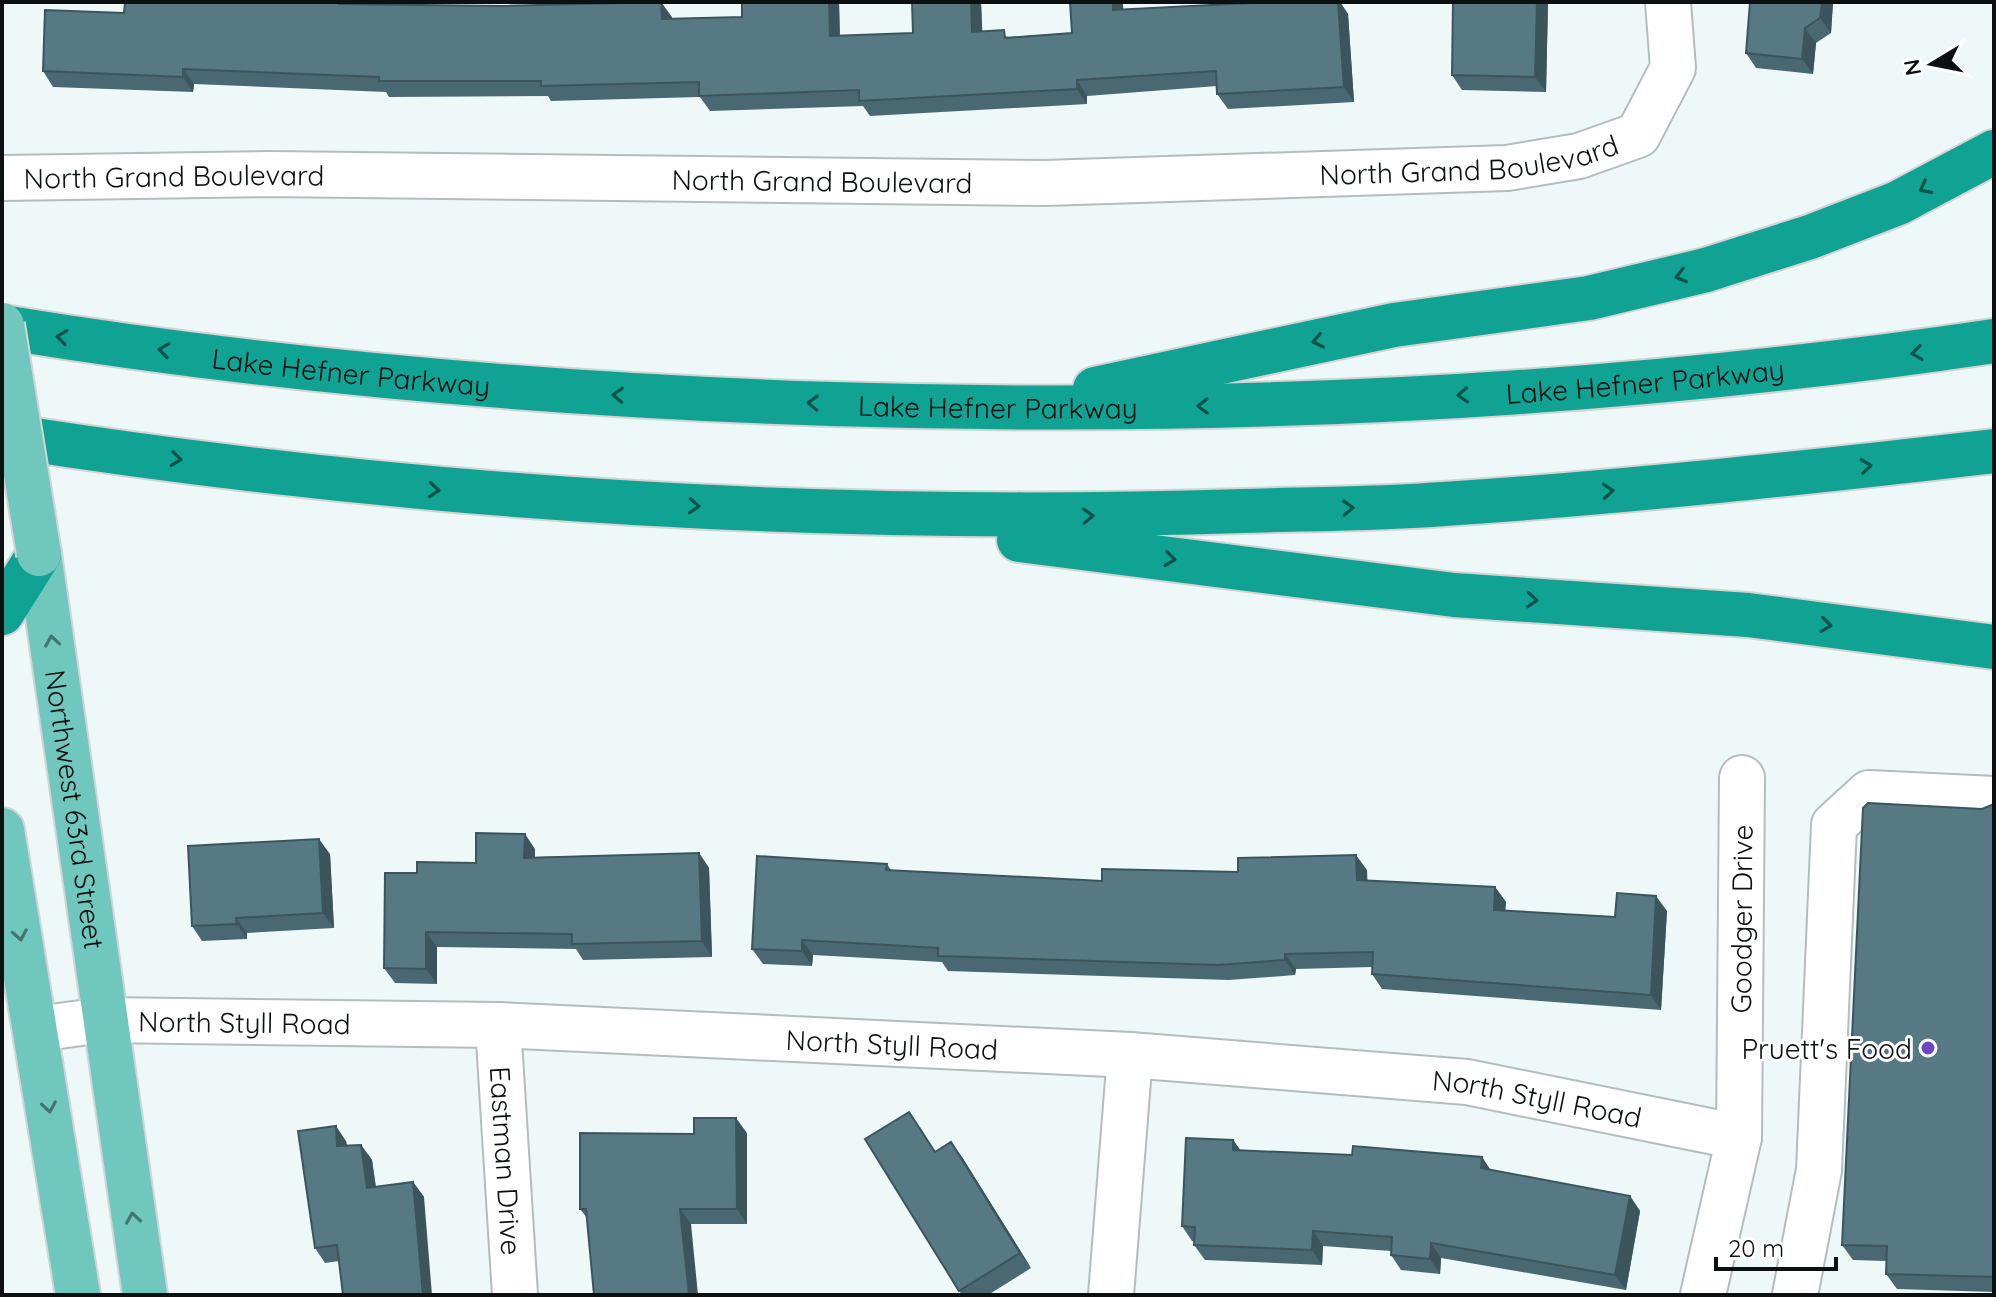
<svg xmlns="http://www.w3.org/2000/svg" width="1996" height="1297" font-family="Quicksand,sans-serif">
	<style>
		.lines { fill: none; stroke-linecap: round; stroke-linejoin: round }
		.minor-casing { stroke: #b4bdbe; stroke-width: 48 }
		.major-casing { stroke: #d3d4d4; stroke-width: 48 }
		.highway-casing { stroke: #d3d4d4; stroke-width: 48 }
		.minor { stroke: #fff; stroke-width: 44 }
		.major { stroke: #70c7be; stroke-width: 44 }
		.highway { stroke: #10a293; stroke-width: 44 }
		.major-bridge-casing { stroke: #d3d4d4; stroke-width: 48; stroke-linecap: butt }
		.major-bridge { stroke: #70c7be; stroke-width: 44 }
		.wall { fill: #4a6872 }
		.shaded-wall { fill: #3c555c }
		.building { fill: #567984; stroke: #3c555c; stroke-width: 2 }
		.oneway { stroke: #0e524b }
		.oneway2 { stroke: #437570 }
		.poi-dot { fill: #7046be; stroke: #fff; stroke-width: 3 }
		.labels { text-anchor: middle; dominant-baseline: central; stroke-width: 6; stroke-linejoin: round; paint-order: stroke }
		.street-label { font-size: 28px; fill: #0d1010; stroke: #fff }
		.poi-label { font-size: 28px; fill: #0d1010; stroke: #fff; text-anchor: end }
	</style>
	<rect width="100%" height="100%" fill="#eef8f8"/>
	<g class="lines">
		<g class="minor-casing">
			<g id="minor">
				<path id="s1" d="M2,178L268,174L1045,183L1507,168L1579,156L1638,135L1673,68L1668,2"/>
				<path id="s2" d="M498,1025L515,1295"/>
				<path id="s3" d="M37,1029L103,1020L498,1025L1130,1055L1467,1082L1739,1137"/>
				<path d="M1111,1295L1130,1055"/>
				<path id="s4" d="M1703,1295L1739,1137L1742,778"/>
				<path d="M1795,1295L1819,1170L1834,825L1869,793L1994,799"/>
			</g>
		</g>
		<g class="major-casing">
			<g id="major">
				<path id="s5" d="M39,554L145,1295"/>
				<path d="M2,830L78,1295"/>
			</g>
		</g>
		<g class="highway-casing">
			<g id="highway">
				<path id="s6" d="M2,327C277,372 553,395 832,404C1219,416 1610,398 1994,341"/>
				<path d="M1095,389L1394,325L1589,298L1706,270L1810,237L1898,203L1994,152"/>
				<path d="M2,435C414,500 826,524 1243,511C1310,509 1377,509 1444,504C1628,492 1811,472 1994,451"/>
				<path d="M1019,540L1454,595L1748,615L1994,647"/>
				<path d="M2,613L39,554"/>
			</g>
		</g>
		<use href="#minor" class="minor"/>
		<use href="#major" class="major"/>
		<use href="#highway" class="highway"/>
		<g class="major-bridge-casing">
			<path id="major-bridge" d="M2,325L39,554"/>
		</g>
		<use href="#major-bridge" class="major-bridge"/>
	</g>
	<path class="wall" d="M661,2L672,19L742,17V2H839L840,36L913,33L912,2H981L982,31L1009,37L1072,33L1123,3V9L1270,2H1340L1348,14L1354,102L1228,109L1217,94V86L1087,96V104L870,116L863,106L710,111L700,97L551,101L548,96L389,97L386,92L194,84L193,92L53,87L43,71L124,13L350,4L502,6Z
		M1548,2L1546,92L1462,90L1452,75Z
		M1750,2H1833L1831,33L1816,43L1813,74L1756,68L1746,53Z
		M1994,804V1292L1897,1289L1886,1274V1261L1853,1260L1842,1245Z
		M535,849V857L699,853L709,868L712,957L583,960L576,949L437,947V984L395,983L384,968L417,873L476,863Z
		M330,854L334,928L247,933V939L202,941L192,926Z
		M887,864L891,870L1102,881L1238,872L1367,870V880L1495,887L1506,902L1505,911L1615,917L1667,911L1661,1010L1382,989L1372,974V967L1296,969L1295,975L1229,980L948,971L942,962L813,955L812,966L763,964L752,949Z
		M920,1127L935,1152L962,1157L1031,1268L988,1295H962L865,1139Z
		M747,1133V1224H691L587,1218L580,1209Z
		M1233,1140L1240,1150L1352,1155L1482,1157L1490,1170L1630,1196L1640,1211L1626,1290L1441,1258L1440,1274L1401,1270L1391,1255V1251L1323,1246L1322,1265L1205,1260L1194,1245L1195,1241H1192L1182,1226Z
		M346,1141L347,1145H361L372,1160L376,1187L413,1182L424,1197L339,1261L325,1263L315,1248Z"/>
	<path class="shaded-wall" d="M661,2L672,17V34L662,19Z
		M829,2H839L840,51L830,36Z
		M971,2H981L983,47L972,32Z
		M1113,2H1122L1123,3L1124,25L1113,10Z
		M1338,2H1340L1348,14L1354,102L1344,87Z
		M1537,2H1548L1546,92L1535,77Z
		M1822,2H1833L1831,33L1820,18Z
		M1805,28L1816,43L1813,74L1802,59Z
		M183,69L194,84L193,92L183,77Z
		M1077,80L1087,96V104L1077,89Z
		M525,834L535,849V873L524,858Z
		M319,839L330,854L334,928L323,913Z
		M699,853L709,868L712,957L702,941Z
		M1356,855L1367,870L1368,895L1357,880Z
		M1495,887L1506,902L1504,925L1494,910Z
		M1656,896L1667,911L1661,1010L1651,995Z
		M236,918L247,933V939L237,924Z
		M426,932L437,947V984L426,969Z
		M802,940L813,955L812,966L802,951Z
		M1285,954L1296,969L1295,975L1285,960Z
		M736,1118L747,1133V1224L737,1209Z
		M336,1126L346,1141L348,1161L337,1146Z
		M1233,1140L1244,1155L1233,1150Z
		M951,1142L962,1157L1031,1268L1020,1253Z
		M361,1145L372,1160L378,1204L367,1188Z
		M1482,1157L1492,1172L1481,1168Z
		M413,1182L424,1197L432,1295H423Z
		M1630,1196L1640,1211L1626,1290L1615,1275Z
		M680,1209L691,1224L698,1295H689Z
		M1313,1231L1323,1246L1322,1265L1312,1250Z
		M1431,1243L1441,1258L1440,1274L1430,1259Z"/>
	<path class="building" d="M125,2H339V4L502,6L661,2L662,19L742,17V2H829L830,36L913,33L912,2H971L972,32L1004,30L1005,38L1072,33L1070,2H1113V10L1270,2H1338L1344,87L1217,94L1216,71L1077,80V89L859,101V90L699,96V82L541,86V81H379V77L183,69V77L43,71L45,10L124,13Z
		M1453,2H1537L1535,77L1452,75Z
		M1750,2H1822L1820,18L1805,28L1802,59L1746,53Z
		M1868,803L1982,809L1994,804V1277L1886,1274L1887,1246L1842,1245L1863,808Z
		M476,833L525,834L524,858L699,853L702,941L572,944V934L426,932V969L384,968L385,873H417V862L476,863Z
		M319,839L323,913L236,918L237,924L192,926L188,846Z
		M1356,855L1357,880L1495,887L1494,910L1615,917L1617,893L1656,896L1651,995L1372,974L1373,952L1285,954V960L1218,965L938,956V948L802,940V951L752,949L757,856L887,864L886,870L1102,881V869L1238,872V858Z
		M909,1112L935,1152L951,1142L1020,1253L959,1291L865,1139Z
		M694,1118H736L737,1209H680L689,1295H594L586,1209H580V1133L694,1134Z
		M336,1126L337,1146L361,1145L367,1188L413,1182L423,1295H343L337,1245L315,1248L298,1131Z
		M1186,1138L1233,1140V1150L1352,1155L1353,1146L1482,1157L1481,1168L1630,1196L1615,1275L1431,1243L1430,1259L1391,1255L1392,1237L1313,1231L1312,1250L1194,1245L1195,1227L1182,1226Z"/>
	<defs><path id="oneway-chevron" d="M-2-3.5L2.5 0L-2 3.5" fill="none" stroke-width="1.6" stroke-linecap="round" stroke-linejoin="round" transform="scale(2)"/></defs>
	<g class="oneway">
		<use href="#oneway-chevron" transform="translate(1925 188) rotate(152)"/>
		<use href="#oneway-chevron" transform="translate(1681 276) rotate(166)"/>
		<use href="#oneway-chevron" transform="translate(62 337) rotate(-172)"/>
		<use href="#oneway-chevron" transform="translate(1318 341) rotate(168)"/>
		<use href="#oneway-chevron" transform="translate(164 350) rotate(-172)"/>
		<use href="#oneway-chevron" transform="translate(1917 353) rotate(172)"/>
		<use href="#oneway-chevron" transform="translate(618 395) rotate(-177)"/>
		<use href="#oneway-chevron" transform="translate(1463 395) rotate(177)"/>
		<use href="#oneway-chevron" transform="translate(813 403) rotate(-178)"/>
		<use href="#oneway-chevron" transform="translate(1203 406) rotate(179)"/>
		<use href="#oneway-chevron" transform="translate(176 459) rotate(7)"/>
		<use href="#oneway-chevron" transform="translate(1866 466) rotate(-7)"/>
		<use href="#oneway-chevron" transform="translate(434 490) rotate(4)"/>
		<use href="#oneway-chevron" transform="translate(1608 491) rotate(-4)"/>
		<use href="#oneway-chevron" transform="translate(694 506) rotate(4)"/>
		<use href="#oneway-chevron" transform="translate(1348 508) rotate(-2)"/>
		<use href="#oneway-chevron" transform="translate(1088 516) rotate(-2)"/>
		<use href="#oneway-chevron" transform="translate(1170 559) rotate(7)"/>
		<use href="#oneway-chevron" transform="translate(1532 600) rotate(4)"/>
		<use href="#oneway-chevron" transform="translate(1826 625) rotate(7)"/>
	</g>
	<g class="oneway2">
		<use href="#oneway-chevron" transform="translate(52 641) rotate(-99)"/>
		<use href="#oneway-chevron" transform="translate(20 935) rotate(80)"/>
		<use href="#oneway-chevron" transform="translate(49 1107) rotate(81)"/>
		<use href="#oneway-chevron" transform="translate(133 1218) rotate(-99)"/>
	</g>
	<circle class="poi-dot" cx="1928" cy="1048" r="8"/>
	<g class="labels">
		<g class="street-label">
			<text stroke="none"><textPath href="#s1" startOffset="1468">North Grand Boulevard</textPath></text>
			<text stroke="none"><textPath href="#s1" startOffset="172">North Grand Boulevard</textPath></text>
			<text stroke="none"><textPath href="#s1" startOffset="820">North Grand Boulevard</textPath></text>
			<text stroke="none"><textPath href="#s6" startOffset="352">Lake Hefner Parkway</textPath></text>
			<text stroke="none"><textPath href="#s6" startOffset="1648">Lake Hefner Parkway</textPath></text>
			<text stroke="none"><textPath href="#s6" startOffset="1000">Lake Hefner Parkway</textPath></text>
			<text stroke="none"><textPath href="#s5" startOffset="258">Northwest 63rd Street</textPath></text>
			<text stroke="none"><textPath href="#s4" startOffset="380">Goodger Drive</textPath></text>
			<text stroke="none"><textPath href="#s3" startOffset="208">North Styll Road</textPath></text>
			<text stroke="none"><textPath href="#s3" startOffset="856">North Styll Road</textPath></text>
			<text stroke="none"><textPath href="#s3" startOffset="1504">North Styll Road</textPath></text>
			<text stroke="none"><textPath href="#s2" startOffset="136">Eastman Drive</textPath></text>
		</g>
		<g class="poi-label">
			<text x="1912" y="1048">Pruett's Food</text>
		</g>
	</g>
	<rect width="1996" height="1297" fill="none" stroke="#0d1010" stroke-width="8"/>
	<g transform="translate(1932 64) rotate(260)" stroke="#ffffff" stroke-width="6" paint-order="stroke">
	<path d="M0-6L14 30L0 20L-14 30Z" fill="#0d1010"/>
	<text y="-12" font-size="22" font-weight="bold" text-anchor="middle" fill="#0d1010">N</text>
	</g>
	<path d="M1716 1257v12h120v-12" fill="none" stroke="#0d1010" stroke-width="4"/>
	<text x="1728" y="1257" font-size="24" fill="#0d1010" stroke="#ffffff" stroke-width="6" paint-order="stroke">20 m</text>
</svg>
